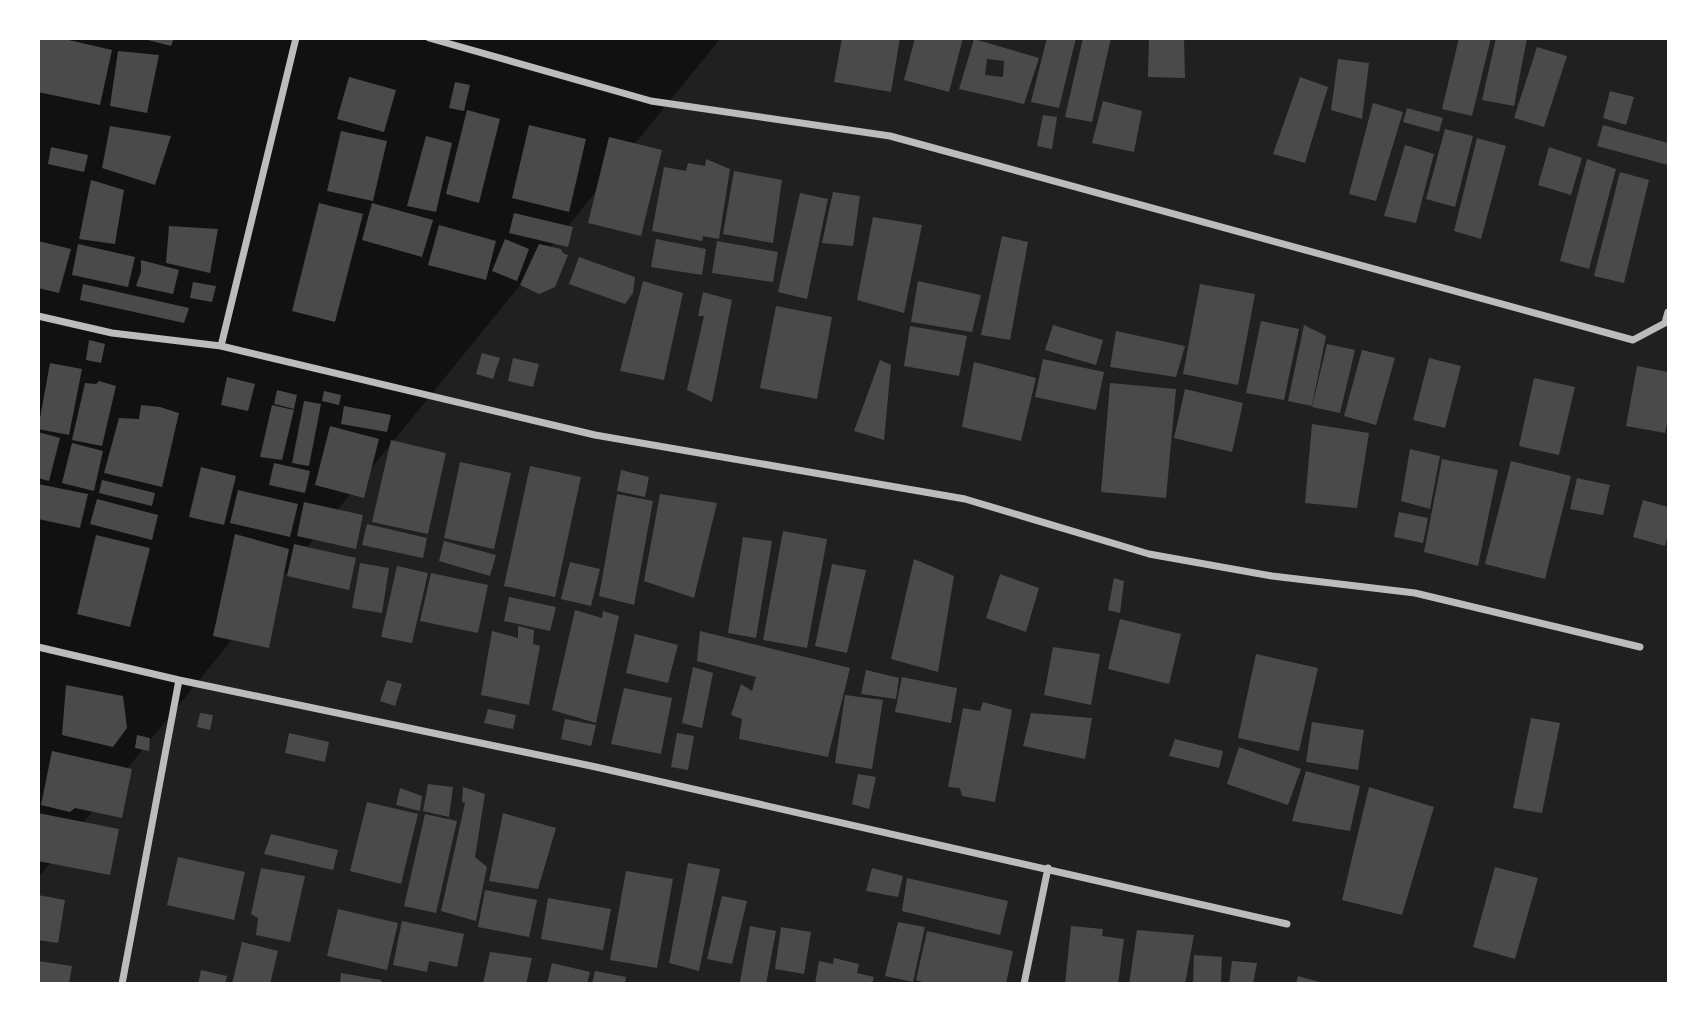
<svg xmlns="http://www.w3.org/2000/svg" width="1707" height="1022" font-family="'Zilla Slab',serif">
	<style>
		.green { fill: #202020 }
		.building { fill: #4a4a4a; fill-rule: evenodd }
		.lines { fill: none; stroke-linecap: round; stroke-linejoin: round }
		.minor { stroke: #bcbcbc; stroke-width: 7 }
	</style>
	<rect width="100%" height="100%" fill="#111"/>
	<path class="green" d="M720,39H1668V983L39,984V877Z"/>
	<path class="building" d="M38,38H60L112,50L100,105L38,92Z
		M140,38H174L171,46Z
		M842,38H900L891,92L834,82Z
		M915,38H963L949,92L904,80Z
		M1047,38H1076L1059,108L1031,102Z
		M1083,38H1111L1092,122L1065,117Z
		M1149,38H1184L1185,78L1148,77Z
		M1459,38H1491L1472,116L1442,109Z
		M1496,38H1527L1514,106L1482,100Z
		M974,39L1039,58L1024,104L959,89ZM987,59L1004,61L1003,77L985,75Z
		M1537,47L1567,56L1544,127L1514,118Z
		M118,51L159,55L147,113L110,106Z
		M1338,59L1369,63L1362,119L1331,110Z
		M349,77L396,90L384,132L337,119Z
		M1300,77L1328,87L1305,163L1273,154Z
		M455,82L470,85L464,111L449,108Z
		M1610,91L1634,97L1626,125L1603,118Z
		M1103,101L1142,111L1134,152L1092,143Z
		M1373,103L1403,112L1376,201L1349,194Z
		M1407,108L1443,118L1439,132L1403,122Z
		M467,110L500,119L479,203L446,194Z
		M1043,115L1057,117L1052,149L1037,146Z
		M529,125L586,139L569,212L512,198Z
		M1603,125L1668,143V165L1597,146Z
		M110,126L171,136L155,185L102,168Z
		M1445,129L1473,136L1455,207L1426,199Z
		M341,131L387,141L373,201L327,191Z
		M426,136L452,143L436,212L407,206Z
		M609,137L662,150L641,236L588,223Z
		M1477,138L1506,146L1481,239L1454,231Z
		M1405,145L1434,154L1416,223L1384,216Z
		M51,147L88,155L84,172L48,164Z
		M1549,147L1582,158L1571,195L1538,185Z
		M706,159L730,169L719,239L703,236L702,241L652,231L664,167L686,171L688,163L705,166Z
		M1587,159L1616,169L1589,269L1560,261Z
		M734,171L782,180L773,243L723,234Z
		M1620,172L1649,180L1624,283L1594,276Z
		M91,180L124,190L115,244L79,239Z
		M833,192L860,196L853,246L822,243Z
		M800,193L828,199L807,299L778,292Z
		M319,203L363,214L335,322L292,311Z
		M372,203L433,220L422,257L362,240Z
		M514,213L573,227L568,247L509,233Z
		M873,217L922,225L904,313L857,300Z
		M439,225L496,241L486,280L428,265Z
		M169,226L218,229L210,273L166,263Z
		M1002,236L1028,242L1010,340L981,335Z
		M505,239L529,249L517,281L492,271Z
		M656,239L706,249L702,275L651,267Z
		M38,241L71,249L59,293L38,288Z
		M717,241L778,252L773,282L712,273Z
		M78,244L135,257L128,287L72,275Z
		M539,244L561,249L563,253L568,255L555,287L539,294L520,285Z
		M579,257L635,277L633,293L625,304L569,284Z
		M141,260L179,270L173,294L136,286L141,272Z
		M643,281L683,293L664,380L620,371Z
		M918,281L981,295L972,332L911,322Z
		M193,282L216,286L212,302L190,298Z
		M83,284L189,308L184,323L80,300Z
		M1200,284L1255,294L1238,385L1183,374Z
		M703,292L732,300L712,402L687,390L704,316H698Z
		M776,306L832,317L817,399L760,388Z
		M1261,321L1299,329L1284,400L1246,393Z
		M1053,325L1103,340L1096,365L1045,350Z
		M1304,325L1326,336L1312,406L1288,401Z
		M910,326L967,336L959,376L904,366Z
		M1116,331L1185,346L1176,377L1110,367Z
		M89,340L105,344L101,363L86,360Z
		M1327,344L1355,350L1340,413L1312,407Z
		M1362,350L1395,358L1376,425L1344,416Z
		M482,353L500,358L493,379L476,374Z
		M513,358L539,364L533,387L508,381Z
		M1429,358L1461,366L1445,428L1413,420Z
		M1043,359L1104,372L1096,410L1035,397Z
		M880,360L891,365L884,440L854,431Z
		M974,362L1036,378L1021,441L962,427Z
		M50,363L82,369L69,435L38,429Z
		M1637,366L1668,372V418L1665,433L1626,426Z
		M227,377L255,384L248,411L221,405Z
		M1534,378L1575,387L1559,455L1519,446Z
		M99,381L116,386L102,446L72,440L85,383L96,384Z
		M1110,383L1176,389L1166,498L1101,492Z
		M1185,389L1243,403L1232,452L1174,438Z
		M277,390L297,395L294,409L274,404Z
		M324,391L341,395L339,405L322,401Z
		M304,401L321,404L309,466L292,463Z
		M141,405L160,407L179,413L162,487L104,473L119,418L139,419Z
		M272,405L294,410L282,460L260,457Z
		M344,406L391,415L387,432L341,424Z
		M1312,424L1369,433L1357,508L1305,503Z
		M330,426L379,439L364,498L315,485Z
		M38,432L60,438L49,481L38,478Z
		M391,440L446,453L428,534L372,522Z
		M72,443L103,451L94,491L62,483Z
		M1410,449L1440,456L1430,509L1401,501Z
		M1442,459L1498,470L1478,566L1424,552Z
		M1511,461L1571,476L1545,579L1485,564Z
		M460,462L511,473L494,549L444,538Z
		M274,463L310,471L305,493L269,485Z
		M530,466L581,477L555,597L504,586Z
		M201,467L236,476L224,525L189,517Z
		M621,470L649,477L645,497L617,491Z
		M1577,478L1610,485L1603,515L1570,509Z
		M102,480L155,493L152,506L99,493Z
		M38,484L88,494L80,528L38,519Z
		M238,490L298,504L290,537L230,523Z
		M617,494L653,501L634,605L599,596Z
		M660,494L717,503L694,598L644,581Z
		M97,499L158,515L152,540L90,524Z
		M1643,500L1668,507V535L1665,546L1633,537Z
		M304,502L363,515L356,549L297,536Z
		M1399,512L1428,518L1423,543L1394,537Z
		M367,524L427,538L423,558L362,545Z
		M783,531L827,539L807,648L763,640Z
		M235,534L289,549L269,648L213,636Z
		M96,535L150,548L130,627L77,614Z
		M743,537L772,541L756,638L728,633Z
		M444,541L496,555L490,576L439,561Z
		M294,544L356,558L349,590L287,576Z
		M914,559L954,576L938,672L891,659Z
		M570,562L600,569L591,606L561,599Z
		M360,563L389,568L382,613L352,608Z
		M832,564L866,570L847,653L815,646Z
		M397,566L428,573L412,643L381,637Z
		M431,573L488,585L478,633L420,621Z
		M1000,574L1039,588L1026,632L986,618Z
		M1114,578L1124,581L1120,613L1108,610Z
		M509,597L556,607L550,631L504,621Z
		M575,610L602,618L603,611L619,616L596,723L552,710Z
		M1120,619L1181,634L1169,684L1108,669Z
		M518,626L534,630L533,644L540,646L529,705L481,695L492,631L518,638Z
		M700,631L850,668L828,757L739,739L742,719L731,715L741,684L752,691L756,677L697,661Z
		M635,634L678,645L668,683L626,673Z
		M1053,647L1100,654L1091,705L1044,695Z
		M1256,654L1318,668L1299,751L1238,738Z
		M693,667L713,673L702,728L682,723Z
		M866,670L899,678L896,699L861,694Z
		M902,677L957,688L951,723L895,712Z
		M387,680L402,684L395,706L380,701Z
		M66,685L123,696L127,728L113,747L62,735Z
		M624,688L672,698L661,754L611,744Z
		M845,695L883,700L872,769L835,763Z
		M983,702L1012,710L995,802L962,796L960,788L948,787L963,708L980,711Z
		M488,709L516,715L513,729L484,723Z
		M200,713L213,715L210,730L197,727Z
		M1031,713L1092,718L1085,759L1023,746Z
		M1531,718L1560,723L1542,813L1513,808Z
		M565,719L596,725L591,746L561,739Z
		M1312,722L1364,730L1358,770L1306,762Z
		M289,733L329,742L325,762L285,753Z
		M677,733L694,736L688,770L671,767Z
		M137,735L150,738L149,751L135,748Z
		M1175,739L1223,751L1219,768L1169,756Z
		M1239,747L1301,769L1288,805L1227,784Z
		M52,751L132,769L122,818L75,808L70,812L41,805Z
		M1306,771L1360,786L1350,831L1292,821Z
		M858,774L876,777L869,809L852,804Z
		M428,784L453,787L449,817L423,811Z
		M463,787L485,794L475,857L487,867L476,921L441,911L465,803L462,802Z
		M1369,787L1434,807L1402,915L1342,900Z
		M400,788L422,796L420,811L396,805Z
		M367,802L418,814L401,884L350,871Z
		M38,813L119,829L110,875L38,861Z
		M503,813L556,828L538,889L489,881Z
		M425,814L457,821L436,913L404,906Z
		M271,834L338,850L333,870L264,854Z
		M178,857L245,872L234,920L167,905Z
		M688,863L720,869L699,971L669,963Z
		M1495,867L1538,878L1515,959L1473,947Z
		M261,868L305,876L290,942L256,935L258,918L251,914Z
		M872,868L903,876L898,897L866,891Z
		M626,871L673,879L657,968L610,960Z
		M907,878L1008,901L1000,935L902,911Z
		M485,890L537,900L529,937L478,927Z
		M38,895L65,900L58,943L38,940Z
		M722,896L747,901L732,964L707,959Z
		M548,898L611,909L603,950L541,939Z
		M338,909L398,923L387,970L327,956Z
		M402,921L464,934L457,967L429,961L427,972L393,965Z
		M898,922L925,927L913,982L885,976Z
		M750,926L776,931L766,984L740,982Z
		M1071,926L1103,929L1102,936L1124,939L1118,984H1065Z
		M781,927L811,932L804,974L775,969Z
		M1137,930L1194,935L1185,984H1129Z
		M927,931L1013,951L1006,984H929L916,980Z
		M242,942L278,951L270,984H232Z
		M490,952L532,958L526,984H483Z
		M1194,955L1222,957L1221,984H1193Z
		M834,958L859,964L857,973L874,977L872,984H815L819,961L833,964Z
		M38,961L72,966L69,984H38Z
		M1232,961L1257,963L1253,984H1229Z
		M552,963L590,972L587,984H547Z
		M201,970L227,976L225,984H198Z
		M595,971L626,977L625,984H592Z
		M341,973L381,980V984H340Z
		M1298,976L1323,983V984H1296Z"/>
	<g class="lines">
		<path class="minor" d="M429,38L651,101L890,136L1633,340L1665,323L1668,312
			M38,316L112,333L221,346L595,435L965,499L1149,554L1272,576L1415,593L1640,647
			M221,346L296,38
			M38,647L179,680L596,767L1287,924
			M122,984L179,680
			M1024,984L1048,868"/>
	</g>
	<rect width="1707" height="1022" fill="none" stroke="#ffffff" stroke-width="80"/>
</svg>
